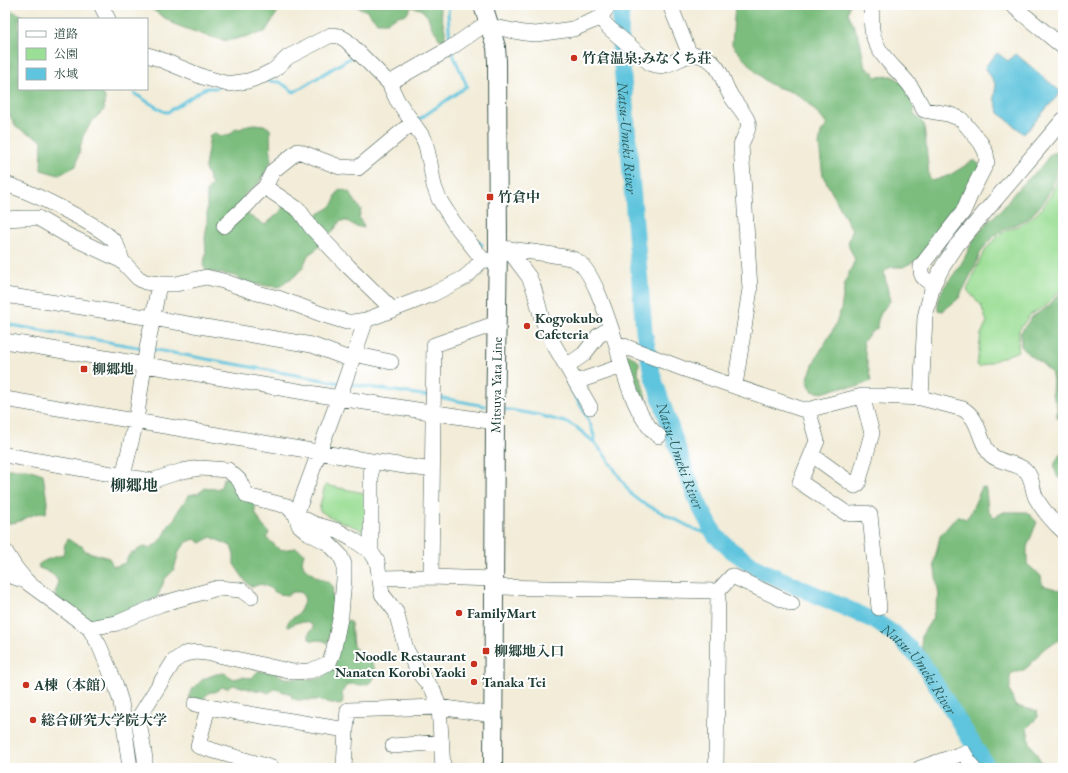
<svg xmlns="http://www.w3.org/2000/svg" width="1068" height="773" font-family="'EB Garamond','Noto Serif JP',serif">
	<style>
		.green { fill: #9bde95; stroke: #5d8e64 }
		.forest { fill: #7cbd7e; stroke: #4e7d59 }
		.water { fill: #5fc4dd; stroke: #3f8088 }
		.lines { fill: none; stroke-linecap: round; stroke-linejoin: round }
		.stream { stroke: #5fc4dd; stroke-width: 3 }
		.river { stroke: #5fc4dd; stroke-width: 17 }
		.minor-casing { stroke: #3f574d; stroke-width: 16 }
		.major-casing { stroke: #3f574d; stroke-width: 20 }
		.minor { stroke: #fff; stroke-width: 15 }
		.major { stroke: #fff; stroke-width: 18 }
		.poi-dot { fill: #c8321e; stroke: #fff; stroke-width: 1.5 }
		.labels { text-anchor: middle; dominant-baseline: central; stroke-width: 4; stroke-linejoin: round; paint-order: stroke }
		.poi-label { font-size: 14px; font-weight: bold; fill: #1f3d34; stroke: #fff; text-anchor: start }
		.street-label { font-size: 14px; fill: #1f3d34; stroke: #fff }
		.water-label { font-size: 15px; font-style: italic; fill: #2f5f5e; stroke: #fff }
		.quarter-label { font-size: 16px; font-weight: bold; fill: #1f3d34; stroke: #fff }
	</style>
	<rect width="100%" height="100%" fill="#fff"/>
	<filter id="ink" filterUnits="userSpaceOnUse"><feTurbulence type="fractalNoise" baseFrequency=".025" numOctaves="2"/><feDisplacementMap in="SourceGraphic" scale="8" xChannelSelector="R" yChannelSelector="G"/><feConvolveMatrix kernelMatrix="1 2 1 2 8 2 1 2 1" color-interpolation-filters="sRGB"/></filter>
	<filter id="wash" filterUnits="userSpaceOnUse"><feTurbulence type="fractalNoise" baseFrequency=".012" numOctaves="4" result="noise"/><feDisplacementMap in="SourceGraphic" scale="16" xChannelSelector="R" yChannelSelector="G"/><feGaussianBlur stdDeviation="0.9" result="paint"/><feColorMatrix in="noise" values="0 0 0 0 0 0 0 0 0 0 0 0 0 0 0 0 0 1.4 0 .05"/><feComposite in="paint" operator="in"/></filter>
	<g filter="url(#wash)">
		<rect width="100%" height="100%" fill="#f2ecd8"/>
		<path class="green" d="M1063,155V289L1055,295L1047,305L1030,315L1019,330L1018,351L979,367L977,365L981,334L987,322L981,305L967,290C975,273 980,254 993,241C996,238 1001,234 1005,231C1012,227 1020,226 1027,221C1049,207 1060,180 1062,156Z
			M325,485L369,494L367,535L358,528L331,518L319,510Z"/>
		<path class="forest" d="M145,5H282L265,32L227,41L204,35L176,25Z
			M353,5H439L445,31V40L439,39L437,34L432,28L428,17L421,9L411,7L407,14L398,16L387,22H377L367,11Z
			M735,5H850L848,13L860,40L865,67L873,72L876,77L892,76L902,82L914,103V114L924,124L929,177L933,181L950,175L974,160L981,166L960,208L936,232L919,259L903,267H891L884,272L890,301C883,310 877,316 877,329L870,333L863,342L871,381L857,387H842L822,393L812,391L807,380L816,358L833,330L841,310L845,282L855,260L848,244L852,230L823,176L819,145L821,133L827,125C820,115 804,98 794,93C786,89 775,88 768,83C754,72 744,58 732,45Z
			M5,8L21,15L27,19H19V89H98L105,97L104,110L92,121L83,136L76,166L59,175L41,170L42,140L17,128L7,111L5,100Z
			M254,124L264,125L270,129L271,162L258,184L244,195L248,215L265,225L280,212L285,203L308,213L313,217L329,208L334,203L336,195L340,189L349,192L361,210L359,218L363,224L364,228L355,226L347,221H340L334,230L326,237L318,248L308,255L303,267L294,277L286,281L281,286L275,287L246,283L235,276L207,271L203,266L206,254L205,238L207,225V191L212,185L205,168L210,135L215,133L222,136L231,134L236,128L240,129L248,125Z
			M1056,152L1059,155L1060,160L1055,177L1051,189L1043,203L1029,218L1003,230L992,238L981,251L976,264L959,298L943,311L938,310C936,292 950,281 959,267C967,256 970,243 979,232C986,223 994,216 1003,208C1008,203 1011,196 1016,191C1026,180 1043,168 1049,155Z
			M1063,292V429L1057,416V406L1052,394L1053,380L1051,372L1039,361L1029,355L1021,346V332L1032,317L1049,306L1057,296Z
			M627,354L636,359L639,362L638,374L641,379L646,398L645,403L643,405L636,383L631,376L626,356Z
			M1063,451V477L1058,478C1052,464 1054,463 1063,451Z
			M5,469H28L43,474L47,502L46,513C42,513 37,513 33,515C22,519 18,524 5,523Z
			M229,477L255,504V512L262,525L269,532L267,538L280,550L296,548L304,553L302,561L304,567L315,576L330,583L333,587L332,597L338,604L328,643C318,637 317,643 309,639V633L313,628L311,624C302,621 297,621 289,627L287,626C289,617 293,619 298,614C301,611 303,603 305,599L301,592H292L288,595L278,594L268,587L261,584L252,587L246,582L234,564V555L231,546L211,537L201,543L195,539L187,542L179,551L174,570L165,579L157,598L152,604L124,615L89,623L58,600L55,592C64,578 50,572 39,568L38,565C46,559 54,557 63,555L65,544L68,539L75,544L82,546L85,551L109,558L113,566H117L125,563L129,555L136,551L142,547L149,548L157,544L165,534L169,525L174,520L178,511L189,495L199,493L205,488L216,489L221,487L223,479Z
			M982,487L985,488L986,490L988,511L994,517L1004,512H1027L1037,522L1027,547V564L1041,576L1042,585L1059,590L1063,586V635C1057,644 1052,643 1045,648C1035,656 1029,673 1014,672L1010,675V691L1015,706L1037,711L1038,717L1027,728L1030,743L1045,768H994L952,701L921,646L922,635L932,619L939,596L934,563L940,536L957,516L966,519L970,514Z
			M347,620L351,623L353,646C360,654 381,664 374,678C373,680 370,683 367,684C362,686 354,684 348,684C338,695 345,695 342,704L339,705L332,703L325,702L318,700H297L292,698L291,694L275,689L268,693C264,690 260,691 255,690C247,689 240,686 232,685L228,688L222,687L215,692H210L200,702L192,700L189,697L191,690L194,688L203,679L216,674L224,673L234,679L242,677L252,678L258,671L273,672L285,678L318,679L323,677Z"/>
		<path class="water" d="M997,53L1008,61L1016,54L1061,92L1024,134L999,113L994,98L996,85L985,67Z"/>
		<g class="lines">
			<path class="stream" d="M449,5L448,14L450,43
				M267,81L280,82L294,92L355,55
				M135,94L161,110L165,112H168L202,90L207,88H218
				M418,121V120L467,86L452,52
				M476,240L482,245
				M5,324L143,348
				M151,349L340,383
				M348,384L429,396
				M568,384C578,402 593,422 595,442
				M437,397L485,406
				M504,409L539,415L568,423L576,427L595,443L604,454L631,494L643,503L696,530L715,535"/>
			<path class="river" id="s1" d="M621,5L620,42L644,331L652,374L684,467L698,503L715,535L731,550L760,570L875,621L897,636L920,659L988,768"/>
		</g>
	</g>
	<g filter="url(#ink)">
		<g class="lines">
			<g class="minor-casing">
				<path id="minor" d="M101,5L108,19
					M670,5L690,55
					M871,5C872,13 871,22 872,30C876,54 894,66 908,83C915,92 919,101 924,110L948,114L961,119L981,143L986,153L987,162L972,191L963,212L921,266C920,278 924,278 933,285
					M1012,5L1063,47
					M600,18L609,28L651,64C671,71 681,52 698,55C703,56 711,60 714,64C723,73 724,86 731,96C735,103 747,116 748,122C750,129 743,138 741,145L750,289L735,385
					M147,55L157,58L203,77L228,84L248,81L262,76L274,70L288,57L331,35L339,36L346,40L389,83L397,100L422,136L426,145L430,163L434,186L439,199L454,223L483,260
					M389,83L449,49L481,27L489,26L524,33L536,34L573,29L600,18L609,5
					M5,184C27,190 47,201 67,211C83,220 101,228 114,241C118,246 120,254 122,261
					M265,187L273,171L298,151L340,167L358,168L412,123
					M5,219L23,218H38L67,235L122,261L138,278L145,282L159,284H176L206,277L223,281L257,293L278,298L324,315L347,322H353L366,320L433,294L464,278L471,272L480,262L483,260L498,261
					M224,226L246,206L256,195L265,187L299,210L311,227L348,266L393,310
					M498,247C518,251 539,252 559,256C565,257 572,258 577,261C594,271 609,323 616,343L684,369L801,409H811L862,396H879L921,398L963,409C981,419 978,442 991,455C1001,464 1018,462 1027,472C1033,479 1032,490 1036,498C1042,509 1054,523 1063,531
					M508,249L529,277L534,289L542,319L553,343L590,407
					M5,295L152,318L312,345L352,360
					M5,341L339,398L495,422
					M616,343C622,369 637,422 659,436
					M354,354L391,362
					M567,366L584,354L598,336L610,328
					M576,382L622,366
					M921,398L925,317L933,285L943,266L957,245L1063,120
					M5,399L371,461L432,470
					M808,409L817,441L800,482L846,513L851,514L867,513L870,515L879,608
					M5,455L151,481L182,471L200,468L228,470L239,480L247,496L287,506L296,515L314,524L338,531L354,540L371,552L377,561L382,594L396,612L406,649L419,673L433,690L439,707L443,768
					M819,460L855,486L858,484L872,433L862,396
					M123,476L136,421L144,365L159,284
					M5,551L15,567L28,583L89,628L99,645L115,683L121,702L130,768
					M371,552V461
					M5,574L28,582
					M431,577L434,345L497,323
					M380,578L431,577L494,579
					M495,587L718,591L732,576L792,604
					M89,628L117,623L161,604L218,588L241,590L251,597
					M195,704L208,707L346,730
					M208,707L198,746L272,768
					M393,746L442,742
					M145,768V759L139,721L141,714L174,661L184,654L197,652L214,654L293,672L310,671L329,663L333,653L341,614L344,579V564L340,555L328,543L309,533L299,525L296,515L339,398L366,320
					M344,768L346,730L348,710L439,707L493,715
					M716,768L718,591
					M920,768L964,753L973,768"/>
			</g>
			<g class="major-casing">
				<path id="major" d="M483,5L496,47L497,61L498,247L495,422L493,768"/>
			</g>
			<use href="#minor" class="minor"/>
			<use href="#major" class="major"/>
		</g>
	</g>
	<g class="poi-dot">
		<circle cx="574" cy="58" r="4"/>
		<rect x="486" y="193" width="8" height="8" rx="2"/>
		<circle cx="527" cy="326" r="4"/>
		<rect x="80" y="365" width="8" height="8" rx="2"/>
		<circle cx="459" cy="613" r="4"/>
		<rect x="482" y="647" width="8" height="8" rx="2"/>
		<circle cx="474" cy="664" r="4"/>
		<circle cx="474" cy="682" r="4"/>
		<circle cx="26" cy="685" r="4"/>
		<circle cx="33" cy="720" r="4"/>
	</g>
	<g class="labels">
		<g class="poi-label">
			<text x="582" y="58">竹倉温泉;みなくち荘</text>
			<text x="498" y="197">竹倉中</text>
			<text x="535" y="318">Kogyokubo<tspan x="535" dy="16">Cafeteria</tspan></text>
			<text x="92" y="369">柳郷地</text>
			<text x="467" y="613">FamilyMart</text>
			<text x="494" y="651">柳郷地入口</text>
			<text x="466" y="656" text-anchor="end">Noodle Restaurant<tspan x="466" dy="16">Nanaten Korobi Yaoki</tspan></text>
			<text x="482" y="682">Tanaka Tei</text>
			<text x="34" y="685">A棟（本館）</text>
			<text x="41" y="720">総合研究大学院大学</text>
		</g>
		<g class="street-label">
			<text transform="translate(496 385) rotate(-89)">Mitsuya Yata Line</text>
		</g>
		<g class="water-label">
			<text stroke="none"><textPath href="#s1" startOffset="133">Natsu-Umeki River</textPath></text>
			<text stroke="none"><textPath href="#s1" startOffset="457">Natsu-Umeki River</textPath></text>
			<text stroke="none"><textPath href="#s1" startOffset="793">Natsu-Umeki River</textPath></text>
		</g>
		<g class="quarter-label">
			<text x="134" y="485">柳郷地</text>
		</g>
	</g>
	<rect width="1068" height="773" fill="none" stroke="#fff" stroke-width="20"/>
	<rect x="18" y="18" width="130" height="72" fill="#ffffff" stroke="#a5b1ae"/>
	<rect x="26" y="31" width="20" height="6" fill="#ffffff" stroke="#a5b1ae"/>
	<text x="54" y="38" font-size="12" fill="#1f3d34">道路</text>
	<rect x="26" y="48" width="20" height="12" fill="#9bde95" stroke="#a5b1ae"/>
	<text x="54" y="58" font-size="12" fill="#1f3d34">公園</text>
	<rect x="26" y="68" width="20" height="12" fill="#5fc4dd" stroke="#a5b1ae"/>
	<text x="54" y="78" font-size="12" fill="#1f3d34">水域</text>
</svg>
